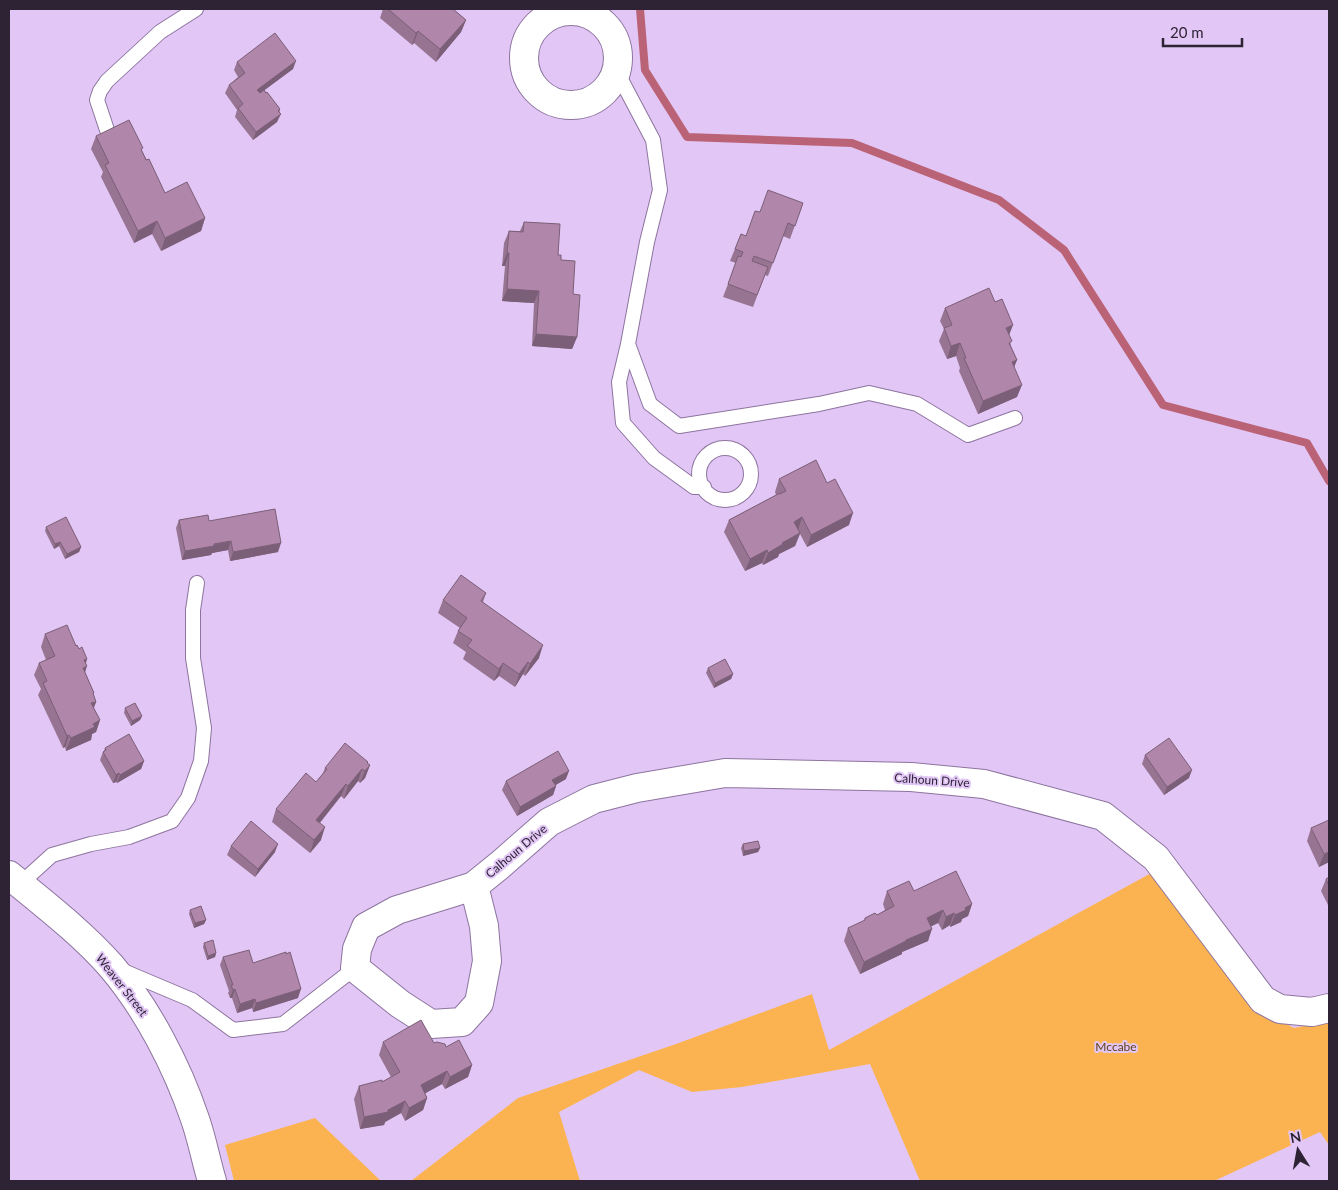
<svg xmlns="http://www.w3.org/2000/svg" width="1338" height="1190" font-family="Lato,sans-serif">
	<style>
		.green { fill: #fbb352 }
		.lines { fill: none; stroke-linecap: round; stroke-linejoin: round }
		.stream { stroke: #bb6376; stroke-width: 8 }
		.lane-casing { stroke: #8d749e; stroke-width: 16 }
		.street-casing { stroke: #8d749e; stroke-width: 30 }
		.secondary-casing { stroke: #8d749e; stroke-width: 30 }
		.lane { stroke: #fff; stroke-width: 14 }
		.street { stroke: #fff; stroke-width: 28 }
		.secondary { stroke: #fff; stroke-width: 28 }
		.wall { fill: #977492 }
		.shaded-wall { fill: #7b5e77 }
		.building { fill: #b087aa; stroke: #7b5e77 }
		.labels { text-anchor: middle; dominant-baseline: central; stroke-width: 4; stroke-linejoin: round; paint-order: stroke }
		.street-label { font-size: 12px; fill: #2e2335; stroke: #e2c7f6 }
		.park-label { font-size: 12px; fill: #614117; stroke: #e2c7f6 }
	</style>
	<rect width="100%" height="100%" fill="#e2c7f6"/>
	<path class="green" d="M1153,872L1271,1016L1294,1028L1329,1021V1145L1320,1132L1214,1181H920L870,1064L742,1087L692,1092L639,1070L559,1112L580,1181H411L518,1098L676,1044L812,994L829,1050Z
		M315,1118L381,1181H234L225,1145Z"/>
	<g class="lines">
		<path class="stream" d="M640,9L645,70L687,137L852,143L999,200L1064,250L1163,405L1307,443L1329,481"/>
		<g class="lane-casing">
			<path id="lane" d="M617,72L653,140L660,190L647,242L628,344
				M107,130L97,100L100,91L107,81L160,32L196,9
				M699 474a26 26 0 1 1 52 0a26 26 0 1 1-52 0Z
				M704,487H694L654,458L623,423L619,382L628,344L650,404L679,426L819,404L869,393L917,404L968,435L1015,418
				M20,884L52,855L91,844L129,837L172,821L188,798L201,761L204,728L193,658V610L197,583
				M121,970L192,1000L233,1030L283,1024L355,968"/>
		</g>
		<g class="street-casing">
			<path id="street" d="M524 58a47 47 0 1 1 94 0a47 47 0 1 1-94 0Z
				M474,886L484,926L487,961L479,1003L462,1022L431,1024L400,1004L355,968L357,949L366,927L397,910L474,886L500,865L549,822L594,799L637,788L725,773L911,777L984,784L1103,816L1156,858L1263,1000L1280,1009L1312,1012L1329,1008"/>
		</g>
		<g class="secondary-casing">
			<path id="secondary" d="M9,875C44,904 81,932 111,966C147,1008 177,1066 195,1119C202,1139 206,1161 212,1181"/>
		</g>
		<use href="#lane" class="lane"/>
		<use href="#street" class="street"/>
		<use href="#secondary" class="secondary"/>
	</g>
	<path class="wall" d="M383,9H453L466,20L461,32L436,62L414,43L412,45L380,18Z
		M237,62L293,69L264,90L280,109L277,122L253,140L235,117L237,110L225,93L229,85L238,77L234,70Z
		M96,136L142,151L165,193L205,218L201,231L161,251L152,234L134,243L101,177L103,172L91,149Z
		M803,203L790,239L783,236L768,276L765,275L753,307L723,297L736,263L730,261L741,234L746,236L760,212Z
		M524,222L558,255L561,260L573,294L577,337L572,349L532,346L534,303L502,301L505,266H502L504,243L509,231H520Z
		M945,308L1009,335L1011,346L1017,360L1014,367L1017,397L978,414L959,371L960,368L956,356L947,359L939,341L944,329L940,321Z
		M779,479L849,525L807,547L800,534L795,546L779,554L778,557L763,565L762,563L745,571L724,532L729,520L776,495L775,492Z
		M179,520L209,521L278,552L230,561L228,550L212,553L211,555L182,560L176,528Z
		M46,527L81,547L79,552L65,559L59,546L54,549L45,531Z
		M486,593L483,602L539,658L525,676L523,674L515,687L499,676L494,681L463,659L466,652L453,643L458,631L460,628L438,613L443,600Z
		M45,634L76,646L87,659L86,663L85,672L94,693L93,695L96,702L94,708L100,720L96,732L92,734L91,740L66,751L65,747L63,748L38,695L41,689L34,675L39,663L46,660L41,647Z
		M708,668L733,674L731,679L714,688L706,673Z
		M125,708L142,716L140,720L131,726L124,713Z
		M105,748L144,761L141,769L117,783L116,782L113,783L100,760L103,752L104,751Z
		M1145,755L1189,778L1164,795L1142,764Z
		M367,764L370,765L365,778L360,783L358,781L344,799L341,796L320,823L321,840L310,853L272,822L276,809L316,782L323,773L325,768Z
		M566,779L555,785L556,786L553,795L517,816L502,790L506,781Z
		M1311,828L1329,862L1319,867L1307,841Z
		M743,844L760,848L758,852L743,856L741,848Z
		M231,846L275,852L255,877L227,855Z
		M1329,877V907L1321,891L1326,879Z
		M887,891H914L972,904L968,916L962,919L961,922L950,927V925L942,930L938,923L931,926L928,941L902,952V954L860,974L844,941L848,928L864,921L865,918L877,915L885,910L883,904Z
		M190,910L206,920L204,924L194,928L189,914Z
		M204,943L216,953L215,957L207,960L203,947Z
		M223,957L298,998L253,1012L252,1008L237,1013L232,998H230L228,993L229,991L220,965Z
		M383,1042L434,1043L446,1047L472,1065L468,1077L445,1089L442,1084L425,1093L427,1098L423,1110L405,1121L401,1113L385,1122L384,1125L360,1129L354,1099L359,1086L382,1082L391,1077L379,1055Z"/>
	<path class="shaded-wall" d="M466,20L461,32L436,62L440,49Z
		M418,31L414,43L412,45L416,33Z
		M296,61L293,69L254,98L257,90Z
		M280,109L278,116L281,114L277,122L253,140L256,132Z
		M205,218L201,231L161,251L165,238Z
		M157,221L152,234L134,243L138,231Z
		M507,253H509L505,266H502Z
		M507,289L539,291L534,303L502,301Z
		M1013,325L1008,338L1006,328Z
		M536,334L577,337L572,349L532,346Z
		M960,343L956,356L947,359L951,346Z
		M1017,360L1012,372V362Z
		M1022,385L1017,397L978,414L983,401Z
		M853,513L849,525L807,547L811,535Z
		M802,517L798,530L794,522Z
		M800,533L795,546L779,554L778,557L763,565L768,553L782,543Z
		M231,541L228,550L212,553L211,555L182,560L185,551Z
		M60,542L59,546L54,549L55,544Z
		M281,543L278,552L230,561L233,552Z
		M81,547L79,552L65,559L67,554Z
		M767,550L762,563L745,571L750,559Z
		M543,645L539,658L525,676L530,664Z
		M87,659L84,668L87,666L83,679L84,660Z
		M528,662L523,674L515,687L519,674Z
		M503,663L499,676L494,681L499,669Z
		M733,674L731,679L714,688L715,683Z
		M96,702L91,714V703Z
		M142,716L140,720L131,726L132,721Z
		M100,720L96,732L92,734L91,740L66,751L71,738Z
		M69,735L65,747L63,748L67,736Z
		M144,761L141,769L117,783L120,775Z
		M370,765L365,778L360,783L365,771Z
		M362,769L358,781L344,799L348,786Z
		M1192,770L1189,778L1164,795L1167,787Z
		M569,771L566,779L549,789L552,780Z
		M119,773L116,782L113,783L116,775Z
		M346,784L341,796L312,832L316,820Z
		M556,786L553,795L517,816L520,807Z
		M325,827L321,840L310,853L314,840Z
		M278,844L275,852L255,877L258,869Z
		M760,848L758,852L743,856L744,851Z
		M1329,852V862L1319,867L1324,854Z
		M972,904L968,916L962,919L961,922L950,927L955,915L965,908Z
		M943,910L938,923L922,931L927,918Z
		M954,913L950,925L942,930L946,917Z
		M206,920L204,924L194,928L195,923Z
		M932,929L928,941L902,952V954L860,974L864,962L906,940Z
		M216,953L215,957L207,960L208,956Z
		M235,989L232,998H230L233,990Z
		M301,989L298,998L253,1012L256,1003Z
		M255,999L252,1008L237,1013L240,1004Z
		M472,1065L468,1077L445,1089L450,1077Z
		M447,1071L442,1084L417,1098L421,1085Z
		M427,1098L423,1110L405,1121L409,1108Z
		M405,1101L401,1113L385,1122L384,1125L360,1129L364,1117L388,1110Z"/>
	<path class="building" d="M388,9H453L466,20L440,49L418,31L416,33Z
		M275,33L296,61L257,90L260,93L264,90L266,93L267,92L280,109L278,111L281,114L256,132L238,108L243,104L229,85L245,73L237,62Z
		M129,120L143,148L141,149L146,160L149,159L165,193L187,182L205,218L165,238L157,221L138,231L105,165L109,163L96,136Z
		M768,190L803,203L795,226L788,223L773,263L754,256L752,261L768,267L757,295L728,284L738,256L741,257L743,252L735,249L741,234L746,236L755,211L760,212Z
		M524,222L560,224L558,255H561V260L575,261L573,294L580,295L577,337L536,334L539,291L507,289L509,253H507L509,231L523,232Z
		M989,288L995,302L1002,299L1013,325L1006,328L1012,341L1009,343L1017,360L1012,362L1022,385L983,401L964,358H966L960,343L951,346L944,328L952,325L945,308Z
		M816,460L827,483L835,479L853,513L811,535L802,517L794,522L800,533L782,543L783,544L768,553L767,550L750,559L729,520L780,493V494L786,491L779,479Z
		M275,509L281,543L233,552L231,541L214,544V546L185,551L179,520L208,515L209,521Z
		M66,517L81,547L67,554L60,542L55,544L46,527Z
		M461,575L486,593L481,601L543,645L530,664L528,662L519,674L503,663L499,669L467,646L472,640L458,631L467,618L443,600Z
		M67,625L76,646L77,645L79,649L82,647L87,659L84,660L87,666L83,668L94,693H93L96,702L91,703L100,720L93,724L95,727L71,738L69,735L67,736L43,683L47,681L39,663L55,656L45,634Z
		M725,659L733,674L715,683L708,668Z
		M135,703L142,716L132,721L125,708Z
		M129,734L144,761L120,775L119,773L116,775L103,752L106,750L105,748Z
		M1169,738L1192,770L1167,787L1145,755Z
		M345,743L368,762L367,763L370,765L365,771L362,769L348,786L346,784L316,820L325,827L314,840L276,809L306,773L316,782L327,769L325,768Z
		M558,751L569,771L552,780L556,786L520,807L506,781Z
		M1329,820V852L1324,854L1311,828Z
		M251,821L278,844L258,869L231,846Z
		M758,841L760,848L744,851L743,844Z
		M956,871L972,904L965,908L966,910L955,915L954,913L946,917L943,910L927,918L932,929L906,940V941L864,962L848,928L865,920V918L875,913L877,915L894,906L887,891L909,881L914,891Z
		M1329,877V886L1326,879Z
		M201,906L206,920L195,923L190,910Z
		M213,940L216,953L208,956L204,943Z
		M249,950L253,963L286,952V954L290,952L301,989L256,1003L255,999L240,1004L235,989L233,990L231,985H233L223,957Z
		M421,1020L434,1043L437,1042L445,1044L446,1047L459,1040L472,1065L450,1077L447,1071L421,1085L427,1098L409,1108L405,1101L388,1110V1112L364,1117L359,1086L382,1080V1082L400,1072L383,1042Z"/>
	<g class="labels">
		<g class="street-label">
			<text transform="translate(932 780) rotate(4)">Calhoun Drive</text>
			<text transform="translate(516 851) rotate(-40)">Calhoun Drive</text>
			<text transform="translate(122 985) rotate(52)">Weaver Street</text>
		</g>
		<g class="park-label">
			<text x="1116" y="1046">Mccabe</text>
		</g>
	</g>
	<rect width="1338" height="1190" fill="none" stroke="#2e2335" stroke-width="20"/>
	<g transform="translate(1298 1150) rotate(349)" stroke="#e2c7f6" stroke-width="4" paint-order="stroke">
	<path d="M0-4L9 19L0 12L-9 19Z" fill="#2e2335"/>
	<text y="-8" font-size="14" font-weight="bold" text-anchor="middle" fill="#2e2335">N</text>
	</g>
	<path d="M1163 38v8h79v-8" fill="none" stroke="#2e2335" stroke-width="2.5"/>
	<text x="1170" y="38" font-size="15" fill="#2e2335" stroke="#e2c7f6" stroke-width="4" paint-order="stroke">20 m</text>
</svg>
